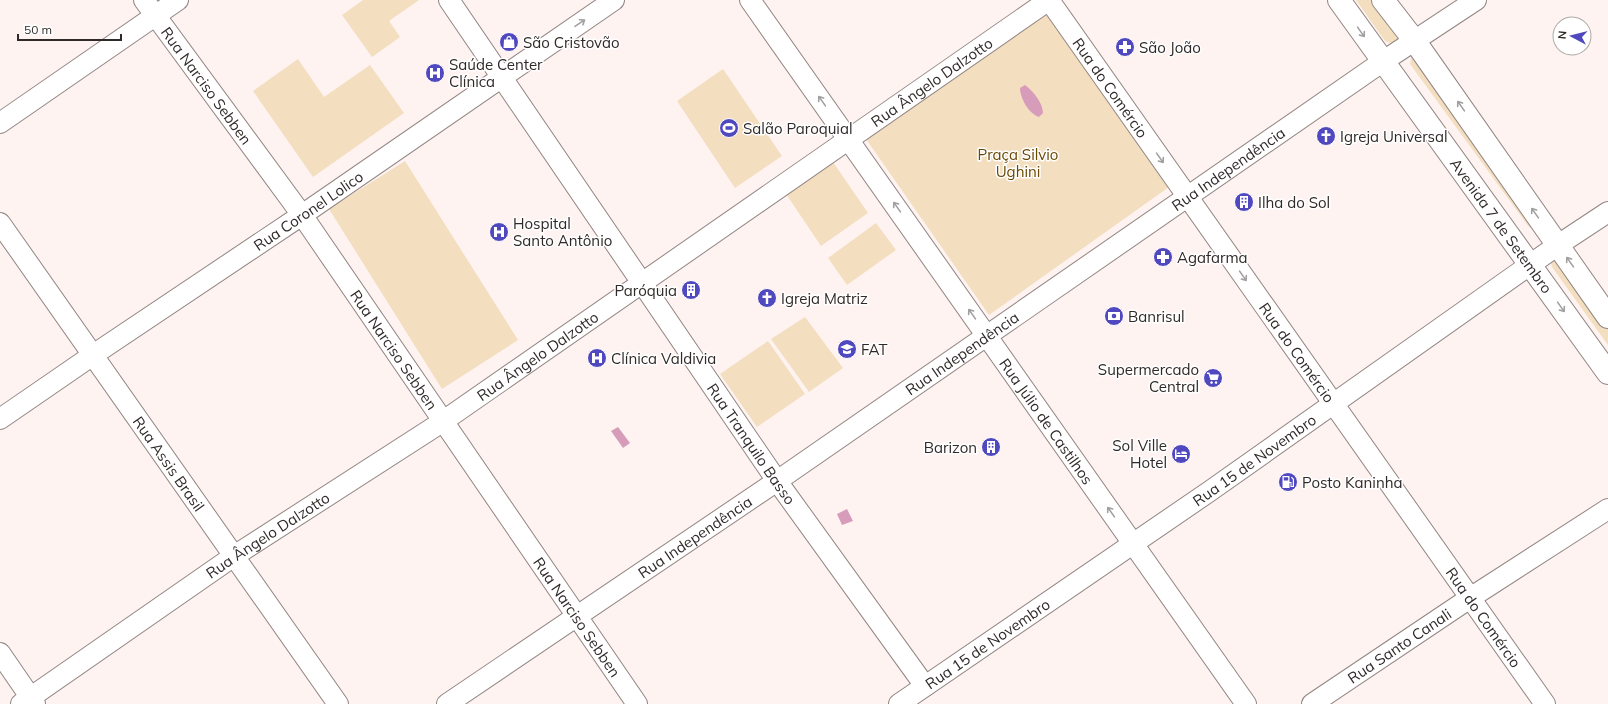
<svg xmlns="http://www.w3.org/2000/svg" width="1608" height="704" font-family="Mulish,sans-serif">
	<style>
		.green { fill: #f3debf }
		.water { fill: #d69cba }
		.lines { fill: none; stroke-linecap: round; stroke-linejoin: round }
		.minor-casing { stroke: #928683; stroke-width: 22 }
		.major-casing { stroke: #928683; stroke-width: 24 }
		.minor { stroke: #fff; stroke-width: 20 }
		.major { stroke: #fff; stroke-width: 22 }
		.oneway { stroke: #a19f9f }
		.labels { text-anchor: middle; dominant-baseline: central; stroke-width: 3; stroke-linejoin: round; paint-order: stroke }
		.poi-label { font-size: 15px; fill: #2f2a29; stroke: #fff; text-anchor: start }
		.street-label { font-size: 15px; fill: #2f2a29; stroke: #fff }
		.park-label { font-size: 15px; fill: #694806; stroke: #fff }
	</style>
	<rect width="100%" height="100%" fill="#fef3f1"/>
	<path class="green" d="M363,0H419L389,21L400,37L372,57L342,15Z
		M1356,0H1375L1400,37L1397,42L1391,43L1385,41Z
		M1046,11L1169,187L989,315L866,139Z
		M1417,55L1535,230L1529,227L1410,64L1411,58Z
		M298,59L324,97L370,65L404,113L313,177L253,91Z
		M723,69L782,156L735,188L677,101Z
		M405,161L518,340L442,389L329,209Z
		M833,162L868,213L821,246L786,194Z
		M876,223L896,250L847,285L828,258Z
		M1553,255L1608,316V345L1552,267L1550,260Z
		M805,317L843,368L809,392L771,339Z
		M768,341L805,394L757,427L720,374Z"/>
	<path class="water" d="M1025,85C1033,91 1043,103 1043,113L1039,117C1029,114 1020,98 1020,88Z
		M618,427L630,443L623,448L611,431Z
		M847,509L853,521L842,525L837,514Z"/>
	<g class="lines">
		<g class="minor-casing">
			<g id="minor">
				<path id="s1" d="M144,0L302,215L637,704"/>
				<path id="s2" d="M449,0L777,481L925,686"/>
				<path id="s3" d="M750,0L1246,704"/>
				<path id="s4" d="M1049,0L1545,704"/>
				<path d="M0,123L178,0"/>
				<path id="s5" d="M0,223L338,704"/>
				<path id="s6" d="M0,419L93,355L302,215L614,0"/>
				<path d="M0,653L35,704"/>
				<path id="s7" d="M21,704L234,556L442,422L1049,0"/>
				<path id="s8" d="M447,704L777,481L1382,62L1476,0"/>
				<path id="s9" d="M899,704L1210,491L1558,245L1608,212"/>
				<path id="s10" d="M1312,704L1470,598L1608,509"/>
			</g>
		</g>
		<g class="major-casing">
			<g id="major">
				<path id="s11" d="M1339,0L1608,373"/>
				<path d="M1383,0L1414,40L1608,317"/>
			</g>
		</g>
		<use href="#minor" class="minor"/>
		<use href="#major" class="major"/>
	</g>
	<defs><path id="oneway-shaft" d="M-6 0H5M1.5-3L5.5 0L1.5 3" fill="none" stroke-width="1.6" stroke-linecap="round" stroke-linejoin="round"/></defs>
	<g class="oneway">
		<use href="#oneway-shaft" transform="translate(580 23) rotate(-34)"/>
		<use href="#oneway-shaft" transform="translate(1361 32) rotate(55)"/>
		<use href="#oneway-shaft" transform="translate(822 101) rotate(-125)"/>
		<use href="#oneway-shaft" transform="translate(1461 106) rotate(-125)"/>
		<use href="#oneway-shaft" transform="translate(1160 158) rotate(55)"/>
		<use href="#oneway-shaft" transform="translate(897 207) rotate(-125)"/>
		<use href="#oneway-shaft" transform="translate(1535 213) rotate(-125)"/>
		<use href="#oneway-shaft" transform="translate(1570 262) rotate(-125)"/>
		<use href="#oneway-shaft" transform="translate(1243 276) rotate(55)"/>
		<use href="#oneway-shaft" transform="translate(1561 307) rotate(55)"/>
		<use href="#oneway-shaft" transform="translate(972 314) rotate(-125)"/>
		<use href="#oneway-shaft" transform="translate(1111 512) rotate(-125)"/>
	</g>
	<defs>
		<g id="shop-disc" transform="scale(1)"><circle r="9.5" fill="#4f48bf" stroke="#fff"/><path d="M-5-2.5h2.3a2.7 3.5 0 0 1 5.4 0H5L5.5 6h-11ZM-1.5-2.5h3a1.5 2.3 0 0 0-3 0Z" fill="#fff"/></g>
		<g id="pharmacy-disc" transform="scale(1)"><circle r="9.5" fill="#4f48bf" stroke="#fff"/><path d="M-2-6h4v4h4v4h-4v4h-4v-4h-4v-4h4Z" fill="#fff"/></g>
		<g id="hospital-disc" transform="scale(1)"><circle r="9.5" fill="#4f48bf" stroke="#fff"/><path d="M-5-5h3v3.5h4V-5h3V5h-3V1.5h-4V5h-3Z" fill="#fff"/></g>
		<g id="stadium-disc" transform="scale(1)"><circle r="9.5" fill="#4f48bf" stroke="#fff"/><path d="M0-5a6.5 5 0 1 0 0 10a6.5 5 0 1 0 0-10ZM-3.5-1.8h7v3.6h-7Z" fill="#fff"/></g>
		<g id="church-disc" transform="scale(1)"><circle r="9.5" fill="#4f48bf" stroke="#fff"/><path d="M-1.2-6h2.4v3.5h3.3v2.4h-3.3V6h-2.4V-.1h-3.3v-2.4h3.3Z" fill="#fff"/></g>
		<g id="building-disc" transform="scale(1)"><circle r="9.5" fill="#4f48bf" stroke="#fff"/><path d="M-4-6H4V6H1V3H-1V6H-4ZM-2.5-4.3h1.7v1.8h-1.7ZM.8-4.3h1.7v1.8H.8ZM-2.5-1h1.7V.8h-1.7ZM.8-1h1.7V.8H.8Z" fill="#fff"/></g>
		<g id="bank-disc" transform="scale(1)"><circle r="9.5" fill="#4f48bf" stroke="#fff"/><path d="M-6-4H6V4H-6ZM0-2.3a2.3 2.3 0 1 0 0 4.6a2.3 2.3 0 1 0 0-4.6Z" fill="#fff"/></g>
		<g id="school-disc" transform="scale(1)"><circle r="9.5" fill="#4f48bf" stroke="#fff"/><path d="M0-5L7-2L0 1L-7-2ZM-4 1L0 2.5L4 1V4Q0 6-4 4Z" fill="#fff"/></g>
		<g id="supermarket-disc" transform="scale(1)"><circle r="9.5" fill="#4f48bf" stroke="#fff"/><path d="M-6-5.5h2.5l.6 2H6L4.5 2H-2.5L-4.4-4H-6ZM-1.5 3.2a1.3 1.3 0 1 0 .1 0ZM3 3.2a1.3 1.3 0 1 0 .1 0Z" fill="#fff"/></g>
		<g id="hotel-disc" transform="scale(1)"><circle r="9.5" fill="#4f48bf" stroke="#fff"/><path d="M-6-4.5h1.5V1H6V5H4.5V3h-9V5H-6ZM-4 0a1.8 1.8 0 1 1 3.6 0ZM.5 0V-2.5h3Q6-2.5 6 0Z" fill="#fff"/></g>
		<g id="fuel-disc" transform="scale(1)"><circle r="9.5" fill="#4f48bf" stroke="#fff"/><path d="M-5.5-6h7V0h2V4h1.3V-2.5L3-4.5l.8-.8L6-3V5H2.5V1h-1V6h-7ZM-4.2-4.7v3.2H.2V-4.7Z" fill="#fff"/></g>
	</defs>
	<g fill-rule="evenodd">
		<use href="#shop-disc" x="509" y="42"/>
		<use href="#pharmacy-disc" x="1125" y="47"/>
		<use href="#hospital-disc" x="435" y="73"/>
		<use href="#stadium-disc" x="729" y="128"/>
		<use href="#church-disc" x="1326" y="136"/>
		<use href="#building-disc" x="1244" y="202"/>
		<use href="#hospital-disc" x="499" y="232"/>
		<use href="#pharmacy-disc" x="1163" y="257"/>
		<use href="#building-disc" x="691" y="290"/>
		<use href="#church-disc" x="767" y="298"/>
		<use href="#bank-disc" x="1114" y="316"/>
		<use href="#school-disc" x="847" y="349"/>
		<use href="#hospital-disc" x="597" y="358"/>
		<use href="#supermarket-disc" x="1213" y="378"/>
		<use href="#building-disc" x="991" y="447"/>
		<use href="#hotel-disc" x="1181" y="454"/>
		<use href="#fuel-disc" x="1288" y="482"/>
	</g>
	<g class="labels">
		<g class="poi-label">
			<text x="523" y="42">São Cristovão</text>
			<text x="1139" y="47">São João</text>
			<text x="449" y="64">Saúde Center<tspan x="449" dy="17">Clínica</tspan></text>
			<text x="743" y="128">Salão Paroquial</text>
			<text x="1340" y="136">Igreja Universal</text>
			<text x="1258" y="202">Ilha do Sol</text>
			<text x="513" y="223">Hospital<tspan x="513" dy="17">Santo Antônio</tspan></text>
			<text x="1177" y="257">Agafarma</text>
			<text x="677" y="290" text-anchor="end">Paróquia</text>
			<text x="781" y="298">Igreja Matriz</text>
			<text x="1128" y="316">Banrisul</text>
			<text x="861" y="349">FAT</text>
			<text x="611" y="358">Clínica Valdivia</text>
			<text x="1199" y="369" text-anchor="end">Supermercado<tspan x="1199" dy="17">Central</tspan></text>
			<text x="1167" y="445" text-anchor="end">Sol Ville<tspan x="1167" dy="17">Hotel</tspan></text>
			<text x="977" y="447" text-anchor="end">Barizon</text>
			<text x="1302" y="482">Posto Kaninha</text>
		</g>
		<g class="street-label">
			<text stroke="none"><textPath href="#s7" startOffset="1103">Rua Ângelo Dalzotto</textPath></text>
			<text stroke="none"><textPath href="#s1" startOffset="106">Rua Narciso Sebben</textPath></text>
			<text stroke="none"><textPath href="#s4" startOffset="107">Rua do Comércio</textPath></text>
			<text stroke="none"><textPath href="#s8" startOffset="947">Rua Independência</textPath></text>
			<text stroke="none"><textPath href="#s6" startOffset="372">Rua Coronel Lolico</textPath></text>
			<text stroke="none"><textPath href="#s11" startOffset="278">Avenida 7 de Setembro</textPath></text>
			<text stroke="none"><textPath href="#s1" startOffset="430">Rua Narciso Sebben</textPath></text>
			<text stroke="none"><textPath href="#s4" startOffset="431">Rua do Comércio</textPath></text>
			<text stroke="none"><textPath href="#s8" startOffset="623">Rua Independência</textPath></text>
			<text stroke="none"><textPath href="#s7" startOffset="623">Rua Ângelo Dalzotto</textPath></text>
			<text stroke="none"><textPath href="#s3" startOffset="515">Rua Júlio de Castilhos</textPath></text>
			<text stroke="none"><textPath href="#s2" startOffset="537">Rua Tranquilo Basso</textPath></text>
			<text stroke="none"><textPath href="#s9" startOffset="431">Rua 15 de Novembro</textPath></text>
			<text stroke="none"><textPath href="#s5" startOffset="294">Rua Assis Brasil</textPath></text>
			<text stroke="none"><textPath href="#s7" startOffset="299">Rua Ângelo Dalzotto</textPath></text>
			<text stroke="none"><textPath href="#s8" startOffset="299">Rua Independência</textPath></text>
			<text stroke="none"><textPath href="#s1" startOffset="754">Rua Narciso Sebben</textPath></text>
			<text stroke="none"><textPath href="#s4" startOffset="755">Rua do Comércio</textPath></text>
			<text stroke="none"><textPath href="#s9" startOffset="107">Rua 15 de Novembro</textPath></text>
			<text stroke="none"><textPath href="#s10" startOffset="105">Rua Santo Canali</textPath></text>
		</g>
		<g class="park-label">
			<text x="1018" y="154">Praça Silvio<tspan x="1018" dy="17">Ughini</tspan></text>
		</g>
	</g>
	<g transform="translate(1572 36) rotate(277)"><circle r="19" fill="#ffffff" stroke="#acaaa9"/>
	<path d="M0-3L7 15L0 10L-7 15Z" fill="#4f48bf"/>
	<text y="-6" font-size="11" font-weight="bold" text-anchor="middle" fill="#2f2a29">N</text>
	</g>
	<path d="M18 34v6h103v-6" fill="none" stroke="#2f2a29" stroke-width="2"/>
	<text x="24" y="34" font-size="12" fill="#2f2a29" stroke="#ffffff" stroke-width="3" paint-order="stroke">50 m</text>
</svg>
